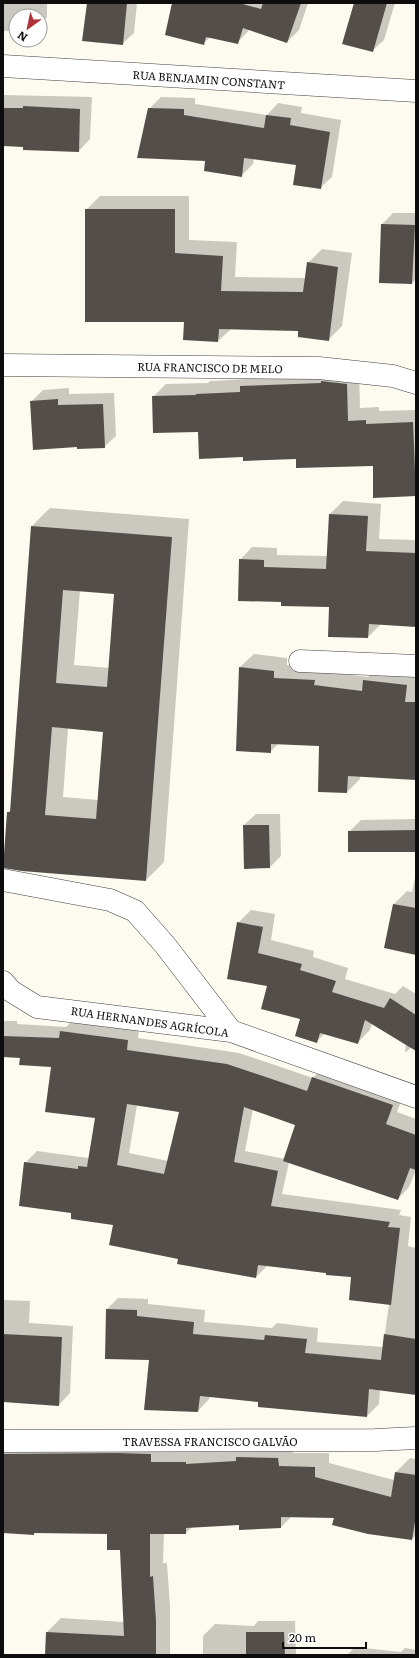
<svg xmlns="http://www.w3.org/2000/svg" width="419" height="1658" font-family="Literata,serif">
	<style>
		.shadow { fill: #0003; fill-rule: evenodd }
		.building { fill: #544e4a; fill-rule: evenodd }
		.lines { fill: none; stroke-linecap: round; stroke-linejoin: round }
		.minor-casing { stroke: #404040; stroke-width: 23 }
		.minor { stroke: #fff; stroke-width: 22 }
		.labels { text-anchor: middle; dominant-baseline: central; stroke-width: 4; stroke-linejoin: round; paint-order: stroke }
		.street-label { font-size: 11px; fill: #0d0d0d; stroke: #fff }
	</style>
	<rect width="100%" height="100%" fill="#fdfbef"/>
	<path class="shadow" d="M3,3H47V17L40,25V16H16V31H3Z
		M88,3H137L134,33L122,44Z
		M173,3H308L299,30L287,42L250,29L237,43L210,37L204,43Z
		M355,3H395L384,40L372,51Z
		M3,95L92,97L90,139L79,151L3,145Z
		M161,97L195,98V104L267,115L278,103L302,107L301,113L341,120L332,177L320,188L297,164L254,158L253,164L241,176L206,160L149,109Z
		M100,196H189V240L237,242L235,277L306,278L308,263L322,249L352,253L342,326L328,340L300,330L231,329L218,341L185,321L86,210Z
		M393,213H416V279L412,283L382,224Z
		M359,371L360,408L379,407V411L416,410L415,495L374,465L297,458L244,456L199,431L153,397L166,384L208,383L210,381L248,379L254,374Z
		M69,388V394L114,393L116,436L104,447L31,402L43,390Z
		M343,501L381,504L379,539L416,540V626L381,624L368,637L330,606L282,601L240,560L252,547L277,548V555L328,556L330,514Z
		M50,508L189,519L164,862L146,880L4,867L8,812L12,809L32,526ZM80,590L115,593L110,668L74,665ZM68,728L104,731L98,800L63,797Z
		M254,654L287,658V665L328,667L327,672L368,677L378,667L416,671V766L360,776V779L347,792L320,745L279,743L270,752L240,667Z
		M256,814H280L281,856L270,867L244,825Z
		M416,819V844L349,832L361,820Z
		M416,873V954L394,904L407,891L412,892Z
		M251,910L275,914L271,940L314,951L313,957L348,968L345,979L395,994L403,986L416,994V1043L406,1052H405L406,1044L372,1023L370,1030L357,1043L325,1033L317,1041L301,1018L268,985L238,923Z
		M73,1020L139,1028L138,1038L239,1053L313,1078L324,1066L404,1093L397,1112L416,1119V1170L409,1187L398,1199L289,1162L282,1194L401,1210L399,1215L411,1217L408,1246L416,1248V1393L380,1389L379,1404L367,1416L210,1396L209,1399L198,1411L107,1309L118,1298L148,1299V1304L205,1310L204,1322L272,1328L277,1323L318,1328L317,1342L383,1347L389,1304L353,1277L268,1265L256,1277L179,1258L114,1225L72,1213L25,1163L37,1151L88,1158L90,1156L96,1117L52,1066L21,1057L3,1056V1021H17V1024L66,1027ZM137,1105L180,1111L168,1161L129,1153ZM253,1109L297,1124L285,1159L245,1151Z
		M3,1300L30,1301L29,1323L73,1326L70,1393L59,1405L3,1401Z
		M3,1444H292L293,1453H329V1463L394,1480L396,1472L410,1458L416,1459V1535L412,1539L335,1517L292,1516L281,1527L240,1529V1524L192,1527L186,1533H164L163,1563H167L170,1607V1655H46L47,1632L61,1618L124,1622L121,1549L108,1533L36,1532L34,1534L3,1532V1534Z
		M258,1621H295L296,1655H203V1636L215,1624L254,1626Z
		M355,1647L401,1652L405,1648L416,1650V1655H347Z"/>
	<path class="building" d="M87,3H127L123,45L82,41Z
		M172,3H239L261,9L263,3H301L287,43L243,28L238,44L206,37L204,45L165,35Z
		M354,3H387L373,52L342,44Z
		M23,106L80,109L79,152L23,150V147L3,146V108H23Z
		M148,108L184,109V115L264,128L266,115L291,118L290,125L330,132L321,189L293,185L296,165L244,158L242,177L204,171L205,161L137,158Z
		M85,209H175V253L223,256L221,291L303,292L307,262L338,267L329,341L298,337V331L219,329L218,342L183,340L184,322H85Z
		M381,224L415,225L412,284L379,283Z
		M321,381L347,384L348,421L366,420V424L413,422L416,496L373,498V466L296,468V459L243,461V457L199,459L198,432L153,433L152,396L196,395V394L240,392V386L321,383Z
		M58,399V405L103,404L105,448L77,449V447L33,450L30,401Z
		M329,514L368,516L366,551L416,553V627L369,624L368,638L328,637L329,607L281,606V602L238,601L239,559L264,560V567L326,569Z
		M31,526L172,537L146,881L22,871L3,868L7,812H10ZM63,590L114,594L107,687L56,683ZM52,727L103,732L96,819L45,815Z
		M239,667L274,671V678L315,680L314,685L362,691L363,680L407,685L405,702H416V780L348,776L347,793L318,792L319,746L271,744V753L236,751Z
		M243,825H269L270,868L244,869Z
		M416,830V852H348V831Z
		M393,904L416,908V955L384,948Z
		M237,922L263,927L258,953L302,964L300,970L336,981L332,992L384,1008L390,998L416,1015V1051L365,1020L358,1044L320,1033L317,1043L295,1036L300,1019L261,1009L267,986L227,979Z
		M60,1031L128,1040L127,1050L227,1064L307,1091L312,1077L393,1105L386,1124L416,1135V1170L410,1168L398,1200L283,1161L295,1125L244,1107L234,1162L278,1171L271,1206L390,1222L388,1227L400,1228L391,1305L349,1300L351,1277L326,1275V1273L258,1265L256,1278L177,1264L178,1259L109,1245L113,1225L71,1219V1213L19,1206L24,1162L78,1169V1166L87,1167L95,1118L45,1112L51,1067L19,1065L20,1058L3,1057V1036L59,1038ZM127,1104L179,1112L164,1174L117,1165Z
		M106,1309L137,1310V1316L194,1322L193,1334L264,1340L265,1335L307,1339L305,1353L381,1360L384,1334L416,1339V1395L369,1389L367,1417L258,1407V1402L200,1396L198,1412L144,1410L149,1360L105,1359Z
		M3,1334L62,1337L59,1406L3,1402Z
		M116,1453L151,1454V1462H186V1464L236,1461V1457L278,1458L279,1466L315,1467V1477L391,1497L395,1472L416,1475V1516L412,1540L368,1534L332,1525L334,1518L281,1517V1528L239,1530V1525L186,1528V1534H150V1577L153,1576L156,1621V1655H45L46,1632L124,1636L120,1550H107V1534L34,1533V1535L3,1533V1454Z
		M246,1632H284L285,1655H246Z"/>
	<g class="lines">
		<g class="minor-casing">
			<path id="minor" d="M3,66L416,91
				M3,365L319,368L393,376L416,383
				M300,661L416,666
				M3,880L110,900L135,911L165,945L231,1031
				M3,982L11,991L37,1007L231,1031L416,1097
				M3,1441L375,1440L416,1438"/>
		</g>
		<use href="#minor" class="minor"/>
	</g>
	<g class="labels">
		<g class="street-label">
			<text transform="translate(209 79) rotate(4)">RUA BENJAMIN CONSTANT</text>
			<text transform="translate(210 367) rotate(1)">RUA FRANCISCO DE MELO</text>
			<text transform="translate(150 1021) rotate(8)">RUA HERNANDES AGRÍCOLA</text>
			<text x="210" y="1441">TRAVESSA FRANCISCO GALVÃO</text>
		</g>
	</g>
	<rect width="419" height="1658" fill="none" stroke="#0d0d0d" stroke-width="8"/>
	<g transform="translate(28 28) rotate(213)"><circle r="19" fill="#ffffff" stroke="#9e9e9e"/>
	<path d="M0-3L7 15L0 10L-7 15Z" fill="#af3338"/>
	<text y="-6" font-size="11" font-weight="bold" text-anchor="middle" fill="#0d0d0d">N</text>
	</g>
	<path d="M283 1642v6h83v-6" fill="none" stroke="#0d0d0d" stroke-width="2"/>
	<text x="289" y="1642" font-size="12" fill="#0d0d0d" stroke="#ffffff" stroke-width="3" paint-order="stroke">20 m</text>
</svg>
